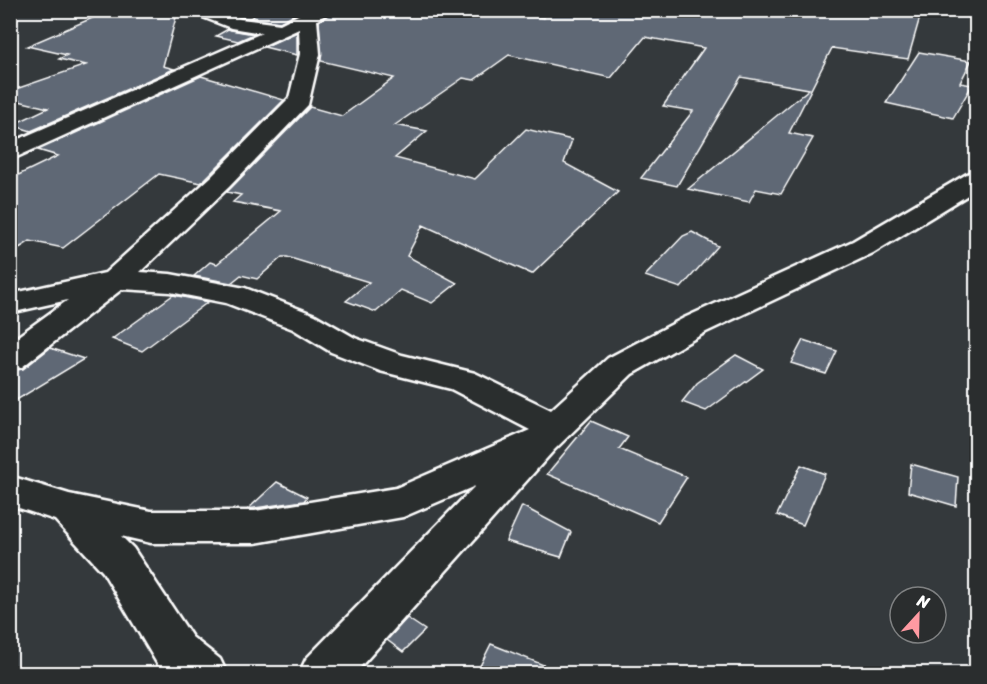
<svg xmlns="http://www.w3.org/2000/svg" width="987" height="684" font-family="Sriracha,sans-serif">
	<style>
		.building { fill: #5e6774; stroke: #fff; stroke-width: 1.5 }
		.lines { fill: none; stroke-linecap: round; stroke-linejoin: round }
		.minor-casing { stroke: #fff; stroke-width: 5 }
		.minor { fill: #2a2d2e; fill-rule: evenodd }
	</style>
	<rect width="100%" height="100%" fill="#34393c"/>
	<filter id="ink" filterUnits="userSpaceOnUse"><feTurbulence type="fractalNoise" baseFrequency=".0167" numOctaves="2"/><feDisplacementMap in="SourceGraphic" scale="12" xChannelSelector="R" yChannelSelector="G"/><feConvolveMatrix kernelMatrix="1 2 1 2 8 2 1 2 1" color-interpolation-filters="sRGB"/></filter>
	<g filter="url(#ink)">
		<path class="building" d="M111,10H178L163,66L174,69L31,131L12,125L48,108L10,99V91L86,65L59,59L67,55L27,46Z
			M264,10H302L280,22L250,18Z
			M335,10H496L544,18L545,10H922L908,59L832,48L789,133L813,138L781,194L756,189L749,202L688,189L809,89L741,77L677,186L641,178L693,111L663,106L704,48L645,37L611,78L509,55L474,80L463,78L395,125L427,131L395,158L475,179L526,129L572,140L564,163L618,192L532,274L423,225L407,256L457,283L432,303L401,290L376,312L346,301L369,282L287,257H282L257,279L241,275L231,283L194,276L210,262L217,264L281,211L233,202L241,195L227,192L310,107L342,116L394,78L321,61L319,21Z
			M228,29L231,30L254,34L238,41L216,36Z
			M297,32V55L264,47Z
			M919,52L971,61L960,83L972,85L953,118L886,103Z
			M201,76L284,100L201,183L159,174L63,248L30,241L10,254V179L58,156L38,150Z
			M692,232L718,246L681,288L645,276L683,236Z
			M173,295L208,302L142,351L112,339Z
			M803,340L837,351L826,374L791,363Z
			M50,348L84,359L10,404V371L23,369Z
			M736,355L763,369L706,411L682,402L697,383Z
			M591,421L628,437L619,449L687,477L658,522L547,474Z
			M911,464L958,477L956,506L908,492Z
			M801,465L825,474L803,525L777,515Z
			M277,482L307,497L304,501L248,509Z
			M522,506L571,532L561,557L506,541Z
			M407,618L425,630L403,652L387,640Z
			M491,644L561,672V674H476Z"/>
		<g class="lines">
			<g class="minor-casing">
				<path id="minor" d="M192,10H219L241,19L280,24L308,10H333L317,20L320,54L308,105L229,187L140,272L170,274L245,288L315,315L355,338L402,355L475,373L551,410L608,358L684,318L853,241L967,174L976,171V190L873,253L706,332L632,374L554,450L354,674H299L306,659L475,486L403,517L255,543H151L121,536L133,548L192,637L220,659L227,674H168L158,665L103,572L55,520L10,505V476L69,494L151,511H255L396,488L530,430L451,389L380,371L331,352L293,329L226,303L170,292L122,289L22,367L10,369V342L68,300L10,313V294L105,273L211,177L289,98L300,54L299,29L10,160V143L262,33L231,28L195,14Z"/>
			</g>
			<use href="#minor" class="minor"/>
		</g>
	</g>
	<rect width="987" height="684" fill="none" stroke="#2a2d2e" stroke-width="36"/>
	<rect x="18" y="18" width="951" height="648" fill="none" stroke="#fff" stroke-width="2" filter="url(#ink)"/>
	<g transform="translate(918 615) rotate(22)"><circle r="28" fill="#2a2d2e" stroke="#7f8182" stroke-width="1.5"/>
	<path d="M0-4.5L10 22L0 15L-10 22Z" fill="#ff9aa2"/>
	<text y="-9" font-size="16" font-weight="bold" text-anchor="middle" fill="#ffffff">N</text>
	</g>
</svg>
